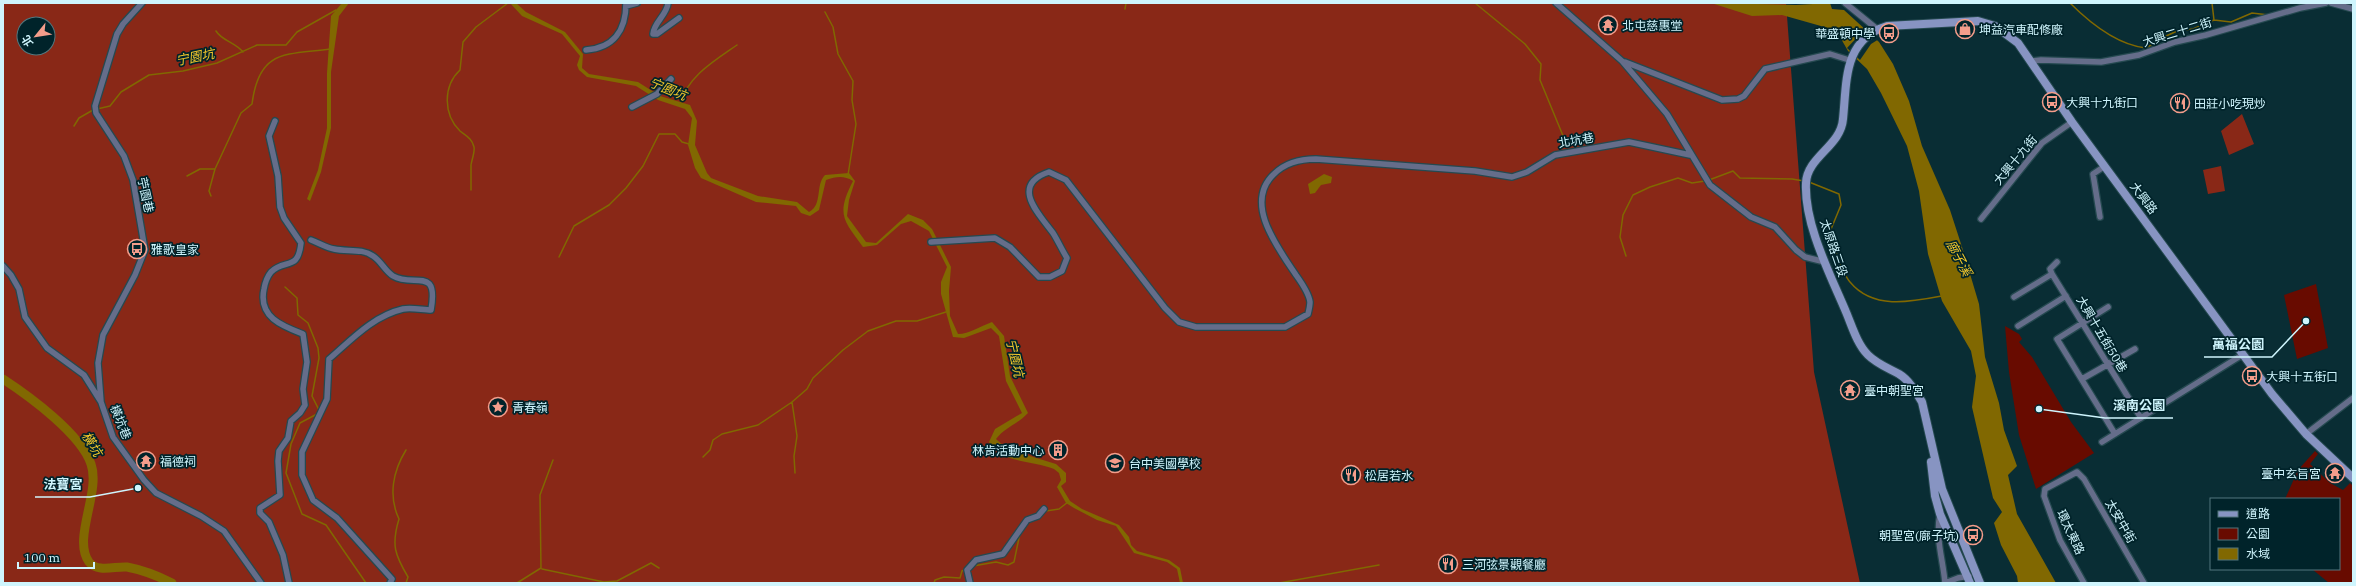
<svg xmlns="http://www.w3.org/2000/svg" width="2356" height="586" font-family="'IBM Plex Serif','Noto Sans TC',serif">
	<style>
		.green { fill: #680b00 }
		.forest { fill: #892817; fill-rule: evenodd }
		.water { fill: #816801 }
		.pier { fill: #092d34 }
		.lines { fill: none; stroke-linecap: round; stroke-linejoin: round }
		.stream { stroke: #816801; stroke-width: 1.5 }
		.river { stroke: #816801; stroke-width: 9 }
		.minor-casing { stroke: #254950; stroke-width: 8 }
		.secondary-casing { stroke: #254950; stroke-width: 10 }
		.minor { stroke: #656d8a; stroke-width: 5.5 }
		.secondary { stroke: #8794c2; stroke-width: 8 }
		.labels { text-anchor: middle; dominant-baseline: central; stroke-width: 3.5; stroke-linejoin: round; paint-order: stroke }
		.poi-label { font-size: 12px; fill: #cff5fd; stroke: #00232a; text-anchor: start }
		.street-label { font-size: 12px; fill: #cff5fd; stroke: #00232a }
		.water-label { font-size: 13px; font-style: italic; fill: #f4c92c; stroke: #00232a }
		.leader { fill: none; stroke: #cff5fd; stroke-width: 1.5 }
		.callout-dot { fill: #cff5fd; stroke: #00232a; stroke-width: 1.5 }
		.callout-label { font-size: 13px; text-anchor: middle; font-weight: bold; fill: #cff5fd; stroke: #00232a; stroke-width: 3.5; stroke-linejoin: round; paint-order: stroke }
	</style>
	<rect width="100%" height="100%" fill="#092d34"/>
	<path class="green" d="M2316,284L2328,348L2297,359L2284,295Z
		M2005,326L2019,334L2022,339L2019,342L2032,357L2071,422L2094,453L2036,489L2019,435L2009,372Z
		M2315,451L2318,454L2310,464L2330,483L2343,490L2350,483L2353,486V583H2329L2312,569H2339V499H2285L2298,470Z"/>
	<path class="forest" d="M3,3H1786L1814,372L1860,583H3ZM24,24H48V48H24Z
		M2242,114L2254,144L2229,155L2221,131Z
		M2221,166L2225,191L2208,194L2203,170Z"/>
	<path class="water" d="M342,3H349L339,16L331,72V128L321,172L310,201L307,199L318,170L327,128V73L331,16Z
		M510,3H516L526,12L565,32L583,54L582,68L589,74L638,82L660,96L690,105L697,121L695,145L707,173L711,178L758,196L797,202L809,212C823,205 815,185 825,175L849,173L855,181L849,200L847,216L866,242L876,243L908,214L923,220L932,229L951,267L949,291L950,316L958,334C969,334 981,326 992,322L1004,336L1010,376L1028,413C1018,424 1005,427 996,439L1007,449L1056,464L1066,473V482L1061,486L1070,501L1082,509L1119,525L1129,537L1131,545L1137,551L1169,560L1180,568L1183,583H1180L1177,569L1167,562L1134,553L1116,526L1097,520L1074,508L1066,503L1057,487L1061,480L1059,473L1054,469C1034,461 1000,463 989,442L995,429L1022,413L1006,381L999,336L991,328L964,338L953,337L941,294V282L947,267L929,231L911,221L901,224L877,245L863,247C843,220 836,214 853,181C843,175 836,177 826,180L819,210L810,216L801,213L796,206L756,202L701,178L695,168L688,145L692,118L685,109L658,100L636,86L587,77L579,70L577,65L580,56L562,34L522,16Z
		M1711,3L1796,5L1830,3L1832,9L1844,10L1879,42L1893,64L1909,101L1922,146L1950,210L1962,247L1979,304L1985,357L1999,403L2004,430L2017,466L2008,475L2017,514L2056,583H2018L2017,576L2001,545L1994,523L2002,512L1993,498L1972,407L1976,376L1971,351L1942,301L1928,254L1919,191L1907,146L1881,93L1867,69L1848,51L1840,37L1828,28L1782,15L1752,16Z
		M1324,174L1332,177L1331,183L1321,185L1315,193L1310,194L1308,184Z"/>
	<path class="pier" d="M1866,28L1879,39L1871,44L1860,60L1847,48Z"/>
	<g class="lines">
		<path class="stream" d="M1475,3L1525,44L1541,64L1540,80L1566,143
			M2070,3C2090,23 2118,45 2146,48L2164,37L2177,31L2193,29L2214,20L2231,22L2252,13L2269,15
			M2212,3L2214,20
			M1125,9L1126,3
			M825,12L833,27L838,54L853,81L852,100L856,124L848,175
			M216,31C222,41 235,42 243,52
			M680,104C688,76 714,61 737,45
			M97,109L110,106L121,92L149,75L183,71L217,63L257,45H286L297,32L336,10
			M74,126L79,118L93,110
			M187,176L200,169H215
			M1709,180L1733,171L1740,178L1792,179L1804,181
			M1809,182L1839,194L1841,205L1829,234C1835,247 1841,272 1850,282C1873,310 1911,302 1942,296
			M471,190C471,181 471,173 471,165C472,159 475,152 474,147C472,138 466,136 460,131C443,114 443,86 460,70L463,42L476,27L508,3
			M211,196L209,191L215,169L241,113L252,104C259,49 285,55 330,49
			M1626,256L1620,237L1623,215L1633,195L1650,187L1678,178L1692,183L1705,181
			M559,257L574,226L609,205L626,188L643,166L659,134H675L682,142L689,144
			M285,287L297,298L298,315L308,323L318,348L319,358L312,396L319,410
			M792,402L797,436L794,456L795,473
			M317,414L300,423L291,444L286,473L302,514L326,525L366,583
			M703,457L710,450L713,440L722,434L758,425L792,402L807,389L813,378L843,350L868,331L896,321H917L946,312
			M1046,511L1059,509L1068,502
			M973,566L996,562L1008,565L1014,562L1020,533
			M542,569L604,582L617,581L651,563L659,568
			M406,583L408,577C395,555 391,545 399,519C388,496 393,471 406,450
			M517,583L541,568L540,495L553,460
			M934,583L935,580L944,577L960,578L962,571L966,569
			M1279,583L1379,565"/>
		<path class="river" d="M3,379C29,396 81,434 91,464C101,492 72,539 89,562C98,573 115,566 127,567C143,570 158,576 172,583"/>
		<g class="minor-casing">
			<path id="minor" d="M668,3C667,15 654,22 653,34H657L679,18
				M1556,3L1622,61L1667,114L1710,185L1751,217L1775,227L1796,250L1805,257L1825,262
				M1845,3L1877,29
				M2331,3L2353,9
				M626,6L637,3
				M586,50C614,48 626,30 626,3
				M2031,61L2041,60L2101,62L2139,55L2175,42L2206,35L2300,8L2326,3
				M1625,62L1722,100L1738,99L1744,96L1765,69L1830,54L1849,60
				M632,107L657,94L671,79
				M275,121L269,136L278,176L280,207L284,218L301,243C298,272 285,258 271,272C267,277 265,283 264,289C258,317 282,326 303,334L307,362L303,389L305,405L300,413L291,421L288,438L279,451L278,461L280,495L260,508V513L269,522L283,555L289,583
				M2100,217L2093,174L2105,166
				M1981,219L2042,143L2072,122
				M311,240C319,243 327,248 334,249C347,252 362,248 373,256C381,261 385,271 393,276C413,288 439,265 431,310C423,310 411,307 403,309C373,316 351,340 329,359L327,399L302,452V475L313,500L337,518L392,579L390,583
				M931,242L995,238L1010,247L1039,277H1050L1062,271L1067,258C1062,250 1058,241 1053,233C1038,213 1010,185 1049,172L1066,180L1165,308L1179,322L1196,327H1285L1308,314C1309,310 1310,305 1310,302C1309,293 1301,282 1296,275C1278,248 1243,203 1274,174C1285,163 1300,159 1316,159L1475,171L1512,177L1527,172L1555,155L1629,142L1690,155
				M2057,262L2050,269L2052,274L2141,418
				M3,266L11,275L19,289L25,317L47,348L84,375L101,402L113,437L144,480L156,493L201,516L224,531L261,583
				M2014,297L2052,274
				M2108,307L2057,339L2115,434
				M2018,326L2066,296
				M2082,379L2135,349
				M101,402L98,363L103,335L135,275L145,250L133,180L124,156L96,113L95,106L117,34L123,24L142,3
				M2306,434L2353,398
				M2102,442L2242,355
				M1940,514C1935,538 1943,559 1945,583L1958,578L1969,576
				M970,583L967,570L976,560L1003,554L1027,520L1038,516L1044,509
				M2084,583L2060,540L2044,496L2045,489L2077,472L2084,479L2144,583"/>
		</g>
		<g class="secondary-casing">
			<path id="secondary" d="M1931,462L1935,496L1940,514L1970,583
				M1980,583L1942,489L1922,402C1916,392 1909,380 1899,374C1888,368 1877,364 1868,355C1857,344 1852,326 1846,312C1830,274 1804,224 1806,183C1807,157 1841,146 1843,119C1847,81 1843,40 1887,26L1978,21L1995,26L2018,43L2072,122L2272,394L2306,434L2353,478"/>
		</g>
		<use href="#minor" class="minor"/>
		<use href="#secondary" class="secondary"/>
	</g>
	<defs>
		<g id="temple-ring" transform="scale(1)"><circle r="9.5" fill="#00232a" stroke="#f49d8b" stroke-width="1.5"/><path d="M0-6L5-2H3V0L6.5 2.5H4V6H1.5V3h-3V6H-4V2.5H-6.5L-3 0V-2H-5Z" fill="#f49d8b"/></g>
		<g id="shop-ring" transform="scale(1)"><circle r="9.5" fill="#00232a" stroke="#f49d8b" stroke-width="1.5"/><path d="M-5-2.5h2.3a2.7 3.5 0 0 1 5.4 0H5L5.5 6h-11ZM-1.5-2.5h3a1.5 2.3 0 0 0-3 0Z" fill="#f49d8b"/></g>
		<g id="bus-ring" transform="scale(1)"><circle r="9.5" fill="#00232a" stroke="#f49d8b" stroke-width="1.5"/><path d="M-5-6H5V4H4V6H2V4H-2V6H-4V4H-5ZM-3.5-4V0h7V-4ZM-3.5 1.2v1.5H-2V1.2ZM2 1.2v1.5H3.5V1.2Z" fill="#f49d8b"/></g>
		<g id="restaurant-ring" transform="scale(1)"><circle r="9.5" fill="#00232a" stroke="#f49d8b" stroke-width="1.5"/><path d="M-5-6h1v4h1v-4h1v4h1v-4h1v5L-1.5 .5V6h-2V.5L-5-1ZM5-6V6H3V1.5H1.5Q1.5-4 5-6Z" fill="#f49d8b"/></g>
		<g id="sight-ring" transform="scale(1)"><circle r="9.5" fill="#00232a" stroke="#f49d8b" stroke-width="1.5"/><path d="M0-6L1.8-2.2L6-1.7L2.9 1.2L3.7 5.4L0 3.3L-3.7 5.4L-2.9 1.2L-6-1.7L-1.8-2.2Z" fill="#f49d8b"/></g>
		<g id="building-ring" transform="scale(1)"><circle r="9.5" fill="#00232a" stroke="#f49d8b" stroke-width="1.5"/><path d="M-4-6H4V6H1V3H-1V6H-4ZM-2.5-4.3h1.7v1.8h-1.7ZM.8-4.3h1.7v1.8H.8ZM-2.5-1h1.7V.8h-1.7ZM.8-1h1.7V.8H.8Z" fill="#f49d8b"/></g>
		<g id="school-ring" transform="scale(1)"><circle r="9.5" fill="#00232a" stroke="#f49d8b" stroke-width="1.5"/><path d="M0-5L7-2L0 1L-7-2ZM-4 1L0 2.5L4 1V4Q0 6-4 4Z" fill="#f49d8b"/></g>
	</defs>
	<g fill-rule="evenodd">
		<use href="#temple-ring" x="1608" y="25"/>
		<use href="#shop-ring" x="1965" y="29"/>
		<use href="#bus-ring" x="1889" y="33"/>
		<use href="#bus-ring" x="2052" y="102"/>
		<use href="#restaurant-ring" x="2180" y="103"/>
		<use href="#bus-ring" x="137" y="249"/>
		<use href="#bus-ring" x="2252" y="376"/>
		<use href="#temple-ring" x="1850" y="390"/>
		<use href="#sight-ring" x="498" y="407"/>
		<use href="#building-ring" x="1058" y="450"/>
		<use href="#temple-ring" x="146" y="461"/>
		<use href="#school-ring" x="1115" y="463"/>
		<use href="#temple-ring" x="2335" y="473"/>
		<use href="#restaurant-ring" x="1351" y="475"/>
		<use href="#bus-ring" x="1973" y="535"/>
		<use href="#restaurant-ring" x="1448" y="564"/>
	</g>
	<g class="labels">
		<g class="poi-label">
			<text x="1622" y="25">北屯慈惠堂</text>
			<text x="1979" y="29">坤益汽車配修廠</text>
			<text x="1875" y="33" text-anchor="end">華盛頓中學</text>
			<text x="2066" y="102">大興十九街口</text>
			<text x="2194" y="103">田莊小吃現炒</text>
			<text x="151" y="249">雅歌皇家</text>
			<text x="2266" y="376">大興十五街口</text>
			<text x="1864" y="390">臺中朝聖宮</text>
			<text x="512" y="407">青春嶺</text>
			<text x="1044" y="450" text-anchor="end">林肯活動中心</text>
			<text x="160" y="461">福德祠</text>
			<text x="1129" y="463">台中美國學校</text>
			<text x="2321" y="473" text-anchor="end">臺中玄旨宮</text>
			<text x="1365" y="475">松居若水</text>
			<text x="1959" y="535" text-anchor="end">朝聖宮(廍子坑)</text>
			<text x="1462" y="564">三河弦景觀餐廳</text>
		</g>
		<g class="street-label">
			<text transform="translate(2177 32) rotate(-17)">大興二十二街</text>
			<text transform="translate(1576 140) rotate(-10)">北坑巷</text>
			<text transform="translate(2015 160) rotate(-50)">大興十九街</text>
			<text transform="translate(146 195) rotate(78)">苧園巷</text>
			<text transform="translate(2144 198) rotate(53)">大興路</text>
			<text transform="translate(1834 248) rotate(71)">太原路三段</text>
			<text transform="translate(2102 334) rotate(59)">大興十五街50巷</text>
			<text transform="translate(121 422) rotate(68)">橫坑巷</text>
			<text transform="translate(2121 521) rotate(60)">太安中街</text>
			<text transform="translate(2071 532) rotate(65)">環太東路</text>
		</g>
		<g class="water-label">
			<text transform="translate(195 57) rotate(-11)">宁園坑</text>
			<text transform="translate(668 89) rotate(22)">宁園坑</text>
			<text transform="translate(1959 258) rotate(62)">廍子溪</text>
			<text transform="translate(1015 358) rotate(77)">宁園坑</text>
			<text transform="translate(92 444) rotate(58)">橫坑</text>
		</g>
	</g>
	<path class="leader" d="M2306 321L2272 357H2204M2039 409L2105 418H2173M138 488L90 497H35"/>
	<g class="callout-dot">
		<circle cx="2306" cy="321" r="4"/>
		<circle cx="2039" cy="409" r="4"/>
		<circle cx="138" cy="488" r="4"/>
	</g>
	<g class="callout-label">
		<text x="2238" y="349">萬福公園</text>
		<text x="2139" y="410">溪南公園</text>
		<text x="63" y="489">法寶宮</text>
	</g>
	<rect width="2356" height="586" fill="none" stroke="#cff5fd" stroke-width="8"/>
	<rect x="2210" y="498" width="130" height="72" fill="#00232a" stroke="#53777e"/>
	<rect x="2218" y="511" width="20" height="6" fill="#8794c2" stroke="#53777e"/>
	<text x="2246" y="518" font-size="12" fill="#cff5fd">道路</text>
	<rect x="2218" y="528" width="20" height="12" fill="#680b00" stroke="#53777e"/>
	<text x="2246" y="538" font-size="12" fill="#cff5fd">公園</text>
	<rect x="2218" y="548" width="20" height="12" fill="#816801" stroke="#53777e"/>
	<text x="2246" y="558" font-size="12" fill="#cff5fd">水域</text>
	<g transform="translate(36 36) rotate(240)"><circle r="19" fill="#00232a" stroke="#53777e"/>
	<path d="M0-3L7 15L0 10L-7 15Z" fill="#f49d8b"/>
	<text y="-6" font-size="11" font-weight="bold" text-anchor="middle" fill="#cff5fd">北</text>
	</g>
	<path d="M18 562v6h76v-6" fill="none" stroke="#cff5fd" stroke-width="2"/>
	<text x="24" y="562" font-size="12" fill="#cff5fd" stroke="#00232a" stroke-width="3" paint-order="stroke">100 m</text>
</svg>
